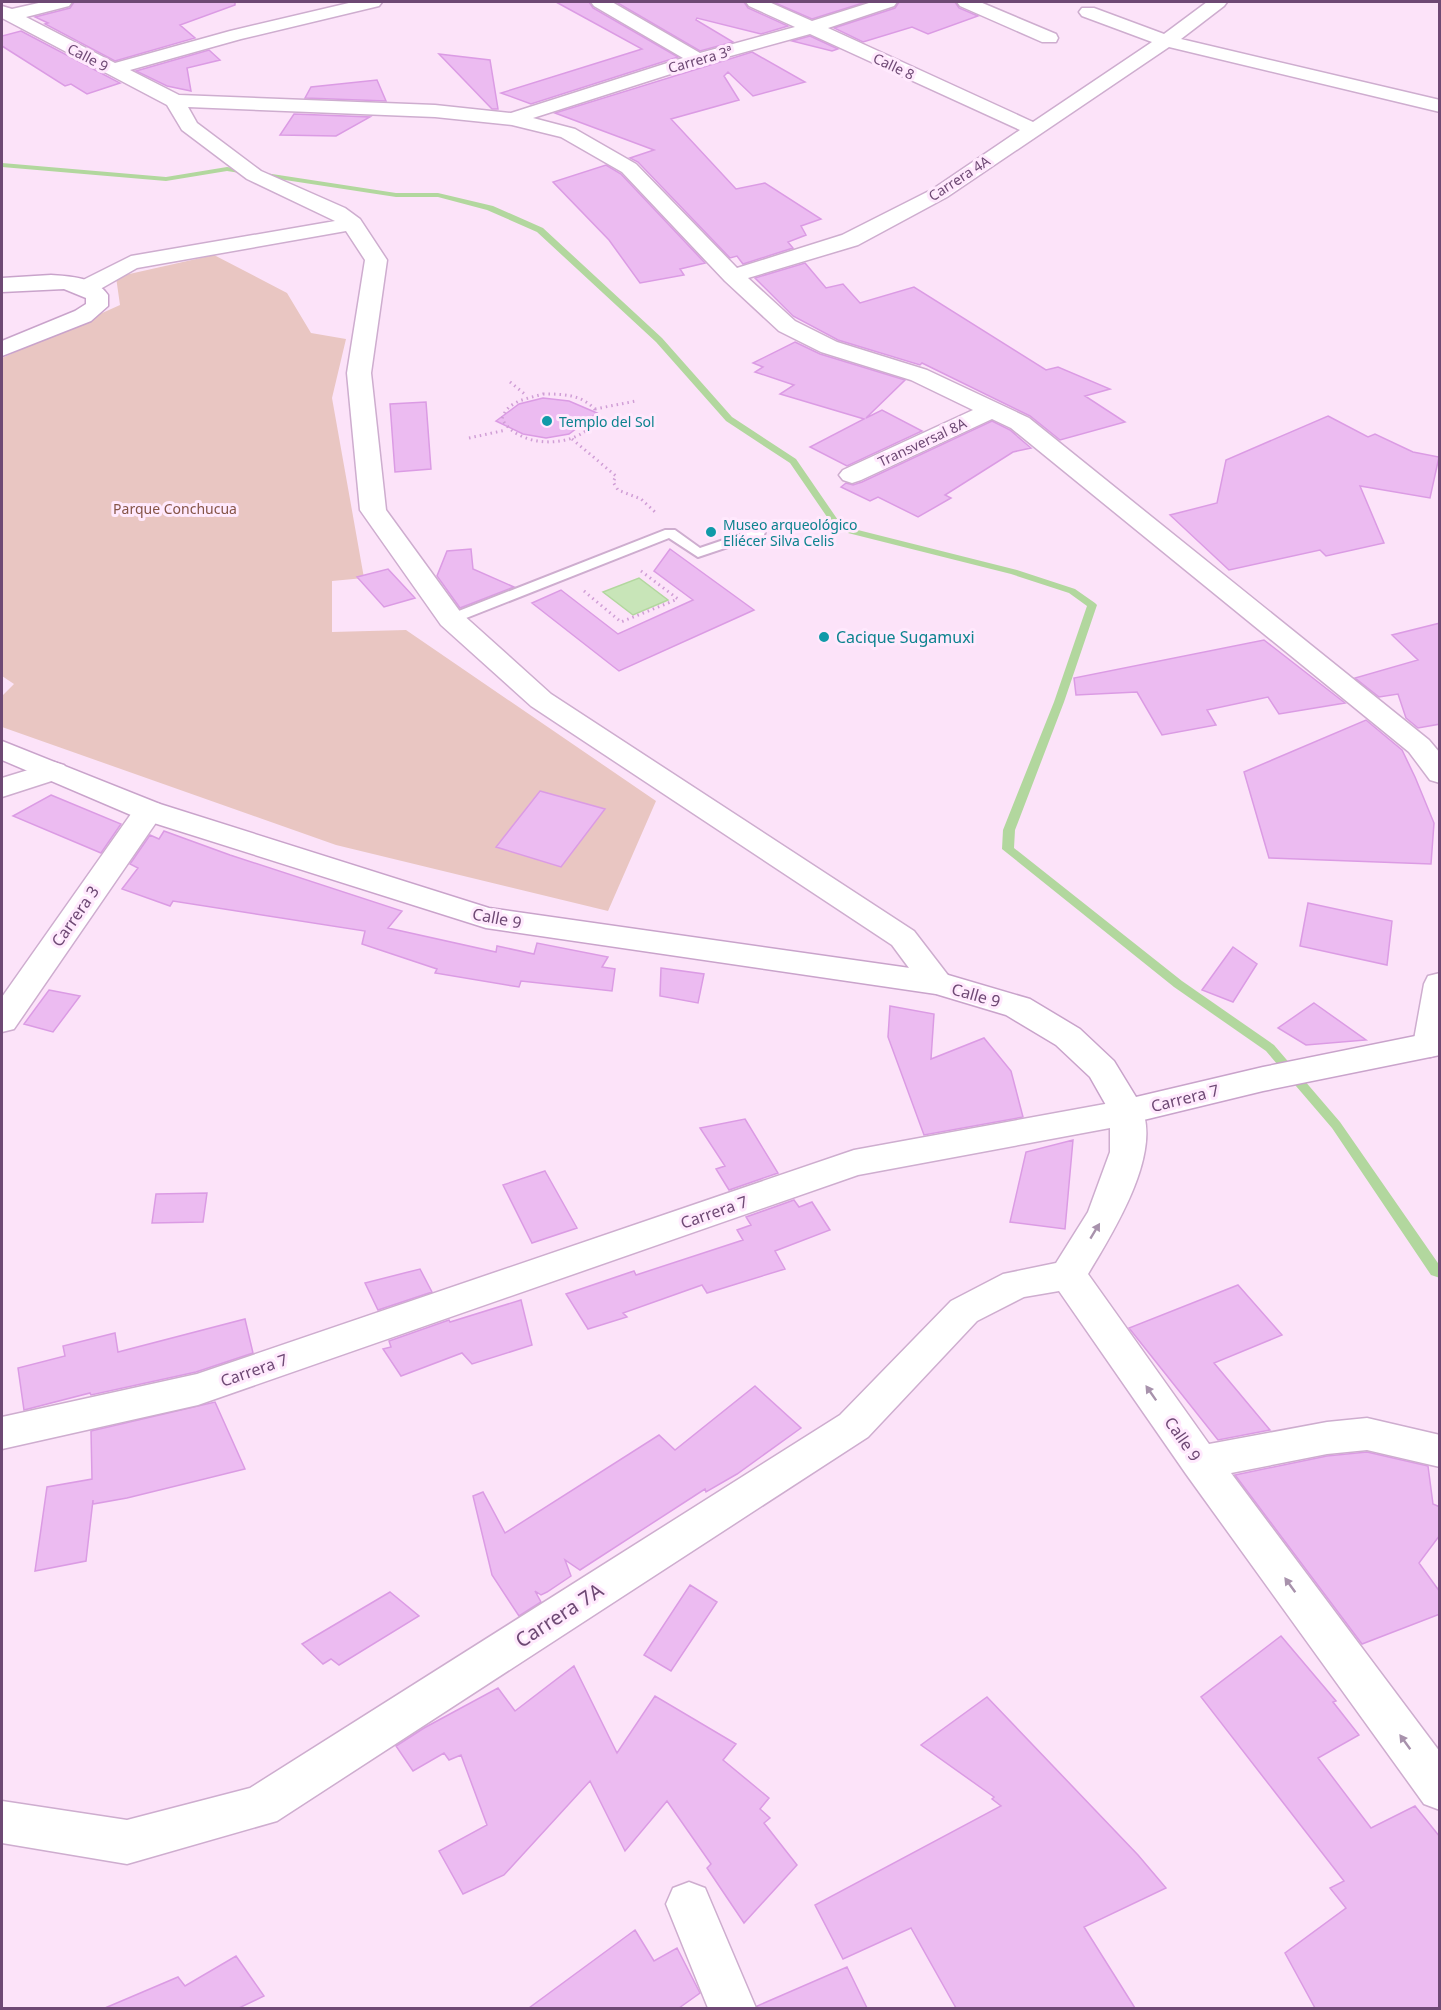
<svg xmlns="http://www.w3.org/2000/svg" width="1441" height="2010" font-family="'Noto Sans',sans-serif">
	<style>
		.green { fill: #e9c6c2 }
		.water { fill: #c8e5b8; stroke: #b2d79e; stroke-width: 1.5 }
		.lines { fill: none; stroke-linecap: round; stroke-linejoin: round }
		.stream { fill: #b2d79e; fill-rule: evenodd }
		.building { fill: #ecbbf1; stroke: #db9be4; stroke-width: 1.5 }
		.lane-casing { stroke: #ceadcf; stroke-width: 4 }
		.street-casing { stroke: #ceadcf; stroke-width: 3 }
		.secondary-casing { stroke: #c9a3cb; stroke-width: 3 }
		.path { stroke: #d09ed6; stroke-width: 3; stroke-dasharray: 1.5 4; stroke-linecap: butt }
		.lane { fill: #fff; fill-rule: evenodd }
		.street { fill: #fff; fill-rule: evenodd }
		.secondary { fill: #fff; fill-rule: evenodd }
		.oneway { fill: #a892ac }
		.culture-dot { fill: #0f9aa8; stroke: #ffe9fd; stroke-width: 2 }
		.labels { text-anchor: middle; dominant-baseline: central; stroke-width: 6; stroke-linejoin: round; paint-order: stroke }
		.far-street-label { font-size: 14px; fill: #6e4974; stroke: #ffe9fd }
		.far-culture-label { font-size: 14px; fill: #0d838f; stroke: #ffe9fd; text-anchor: start }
		.far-park-label { font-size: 14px; fill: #855447; stroke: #ffe9fd }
		.culture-label { font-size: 16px; fill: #0d838f; stroke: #ffe9fd; text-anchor: start }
		.street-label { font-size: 16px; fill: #6e4974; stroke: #ffe9fd }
		.near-street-label { font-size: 20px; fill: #6e4974; stroke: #ffe9fd }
	</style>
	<rect width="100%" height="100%" fill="#fce3f9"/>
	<path class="green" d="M214,255L287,293L311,333L346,339L332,398L364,578L332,581V632L406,630L656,801L608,911L336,845L2,727V696L14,684L2,676V358L120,305L116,277Z"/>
	<path class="water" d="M639,578L668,600L633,615L603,592Z"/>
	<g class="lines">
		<path class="stream" d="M2,163L166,177L227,167L396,193H438L493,206L543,228L662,338L732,417L796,459L842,526L1017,570L1075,589L1095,603L1097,605L1064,702L1015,830L1014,848L1182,981L1274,1045L1340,1122L1440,1266V1278L1431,1275L1332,1128L1266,1051L1174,987L1002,849L1003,830L1054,702L1087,606L1069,593L1011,574L836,530L790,463L726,421L656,342L537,232L487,210L438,197H396L227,171L166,181L2,167Z"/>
	</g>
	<path class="building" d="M74,2H235V5L180,25L195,38L115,61L45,24L48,23L35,17L70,8Z
		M556,2H589L593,8L678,57L531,104L501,93L642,49Z
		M616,2H744L748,8L788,26L761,34L697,18L696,20L733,42L700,51Z
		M773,2H866L812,19Z
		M899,2H955L959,8L978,16L928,34L912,27L863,42L834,28L895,8Z
		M21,31L120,83L87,94L71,84L65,86L2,46V36Z
		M810,36L838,49L832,51L792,41Z
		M209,50L220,60L187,68L191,91L167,86L136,71Z
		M752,52L805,82L753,96L728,72L724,76L739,100L671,119L736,189L765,183L821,219L801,226L806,235L788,242L793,248L743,264L737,256L730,258L638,162L630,158L654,150L555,113Z
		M439,54L490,60L498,109H492Z
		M377,80L386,101L305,98L311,87Z
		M294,114L370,117L336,136L280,135Z
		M606,165L621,174L705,263L680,269L684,275L640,283L609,240L553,182Z
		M805,263L826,288L843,284L860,303L914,287L1046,370L1058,367L1110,389L1085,396L1125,422L1060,440L1030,416L922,363L920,365L838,340L793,316L755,278Z
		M795,342L820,354L905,380L866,418L882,410L922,431L847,466L810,447L864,419L780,394L794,385L755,372L763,367L753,363Z
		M543,398L569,401L597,413L569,434L546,438L523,434L496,421L519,404Z
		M426,402L431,469L395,472L390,404Z
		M1328,416L1368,437L1375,434L1413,452L1439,457L1430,498L1360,486L1384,543L1326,556L1320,550L1229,570L1170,515L1217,503L1226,460Z
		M992,421L1010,430L1031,448L1013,452L945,495L951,498L918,517L878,497L870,501L841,487L846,483L853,485L862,482Z
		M471,549L473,569L514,587L460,608L437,576L447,551Z
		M670,549L754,610L619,671L532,603L561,590L618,634L693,600L654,571Z
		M388,569L415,598L384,607L357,577Z
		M1440,623V724L1418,728L1406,718L1398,694L1379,697L1355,678L1418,660L1392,635Z
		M1264,640L1345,703L1279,714L1268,697L1207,710L1216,725L1162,735L1137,692L1076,695L1074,678Z
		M1366,720L1402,750L1415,777L1434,823L1431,864L1269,858L1244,772Z
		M540,791L605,809L561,867L496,847Z
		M51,795L121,824L101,853L13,816Z
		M164,831L230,855L402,911L388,928L496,952L497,946L534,954L537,943L608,957L602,967L615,969L612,991L521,981L519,987L435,973L437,969L362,944L365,931L173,901L170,906L122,889L138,868L130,864L150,835L159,839Z
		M1308,903L1392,921L1387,965L1300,946Z
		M1233,947L1257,964L1233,1002L1202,990Z
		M661,968L704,974L698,1003L660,996Z
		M49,990L80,996L53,1032L24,1024Z
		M1314,1003L1366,1040L1306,1045L1278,1028Z
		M890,1006L934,1014L931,1059L984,1038L1011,1071L1023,1117L924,1135L888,1037Z
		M745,1119L778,1173L729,1190L716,1169L725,1166L700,1128Z
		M1073,1140L1065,1229L1010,1222L1026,1152Z
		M545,1171L577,1228L532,1243L503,1185Z
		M207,1193L203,1222L152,1223L156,1194Z
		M794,1200L799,1207L812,1202L830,1230L775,1251L785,1269L707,1293L702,1285L623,1313L627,1317L588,1329L566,1294L634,1271L636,1275L743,1240L737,1230L751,1225L746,1217Z
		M420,1269L432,1292L378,1310L365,1283Z
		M1238,1285L1282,1335L1214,1363L1270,1430L1218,1440L1129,1328Z
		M521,1300L532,1345L472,1364L462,1353L401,1376L383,1349L391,1347L389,1341L449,1320L450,1322Z
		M245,1319L253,1353L196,1372L91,1395L90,1393L24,1410L18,1368L65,1356L63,1346L115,1333L118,1352Z
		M755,1386L801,1428L737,1474L706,1492L705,1489L580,1570L565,1560L571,1576L547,1592L541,1595L535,1591L541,1602L519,1616L492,1575L473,1496L483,1492L505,1533L659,1435L675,1450Z
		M215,1402L245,1469L127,1498L93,1504V1500L86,1561L35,1571L47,1487L92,1479L91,1431Z
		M1367,1452L1428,1466L1433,1504L1440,1507V1535L1419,1563L1440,1592V1614L1362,1644L1235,1475L1327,1456Z
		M690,1585L717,1602L671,1671L644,1655Z
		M390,1592L419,1616L339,1665L331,1659L323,1664L302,1644Z
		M1281,1636L1336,1701L1333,1702L1359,1735L1318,1758L1371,1828L1415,1806L1440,1837V2008H1315L1285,1953L1346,1908L1330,1888L1344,1881L1201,1697Z
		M574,1666L617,1753L655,1696L736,1744L723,1760L769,1798L760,1809L770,1818L764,1823L797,1865L744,1923L707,1868L711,1864L667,1801L625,1851L590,1781L504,1875L463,1894L439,1851L487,1825L461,1755L449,1760L444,1753L413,1771L396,1746L424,1728L498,1688L515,1711Z
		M987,1697L1138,1855L1166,1888L1084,1927L1135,2008H956L911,1928L843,1959L815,1905L1001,1806L992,1799L994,1797L921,1745Z
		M635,1930L654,1961L677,1948L700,1993L679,2008H529Z
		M236,1956L264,1996L239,2008H105L178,1977L185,1986Z
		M847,1967L867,2008H758L757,2006Z"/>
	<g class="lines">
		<g class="lane-casing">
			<path id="lane" d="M759,528L764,529L765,532L764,535L698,557L669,538L456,622L451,623L444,619L446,616L665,530H675L700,548Z"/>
		</g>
		<g class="street-casing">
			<path id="street" d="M43,2H72L69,6L26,17L115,63L230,31L353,2H382L379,6L241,39L130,70L179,95L435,105L511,113L683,58L594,6L591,2H612L700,53L795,27L749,6L746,2H769L812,21L872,2H897L894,6L828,28L1033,122L1152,42L1082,16L1079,12L1082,8H1094L1164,34L1207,2H1227L1224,6L1181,39L1440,100V112L1169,47L947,197L858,245L748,278L795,321L837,342L927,370L1029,418L1429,740L1440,753V783L1430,780L1409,752L1011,428L992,419L861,480L852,483L843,480L839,475L843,470L973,410L911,380L821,352L779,331L725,281L622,172L561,137L512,125L435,117L188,107L197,123L261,171L345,208L360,219L387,260L371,373L386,510L461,613L551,694L914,931L954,983L950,991L938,994L926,991L892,945L531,706L441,625L360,510L347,373L365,260L346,231L137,268L95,292L87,294L79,292L76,287L79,282L131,256L335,221L247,179L182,130L167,105L2,18V6L12,9ZM810,34L1020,130L933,189L842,235L737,268L636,164L575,129L533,118L705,63Z
				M957,2H980L1056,34L1058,38L1056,42H1042L960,6Z
				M54,762L64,765L69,771L64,777L2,797V778Z
				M149,802L160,804L164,811L14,1029L2,1032V997L138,804Z
				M1440,973V1054L1430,1057L1418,1053L1413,1045L1424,984L1428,976Z
				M1127,1100L1139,1103C1166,1149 1112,1234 1088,1274L1209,1444L1327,1422L1367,1418L1440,1435V1467L1367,1450L1327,1454L1231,1473L1440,1752V1810L1424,1804L1186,1474L1059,1291L1024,1297L977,1321L868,1437L277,1821L127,1864L2,1843V1801L127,1820L250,1788L840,1415L951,1301L1003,1274L1056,1263L1088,1212L1110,1152V1128L858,1175L198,1405L2,1449V1417L197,1374L854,1150Z
				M689,1882L705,1888L756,2008H708L666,1904L673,1888Z"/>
		</g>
		<g class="secondary-casing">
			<path id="secondary" d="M51,275C70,276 97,278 108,295V306L91,321L2,356V341L75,311L86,304V298L64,289L2,292V278Z
				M2,741L160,804L489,908L938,972L1030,999L1080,1029L1114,1061L1136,1097L1263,1067L1440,1031V1055L1263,1091L1127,1124L1115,1121L1090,1077L1056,1045L1006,1015L936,994L486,928L138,818L2,760Z"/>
		</g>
		<path class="path" d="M510,382L527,396
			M543,394C562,394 583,394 596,411L595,422C575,449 519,449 502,419C507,401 526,399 543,394Z
			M595,409L636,401
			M469,438L506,430
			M572,439L616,476L613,482L618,490L641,499L656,513
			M641,571L678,599
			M584,591L621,622L678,599"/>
		<use href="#lane" class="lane"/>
		<use href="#street" class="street"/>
		<use href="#secondary" class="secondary"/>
	</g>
	<defs><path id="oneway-solid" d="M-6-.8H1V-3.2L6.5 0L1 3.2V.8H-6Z" transform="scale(1.5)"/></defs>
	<g class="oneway">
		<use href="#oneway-solid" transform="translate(1095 1231) rotate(-59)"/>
		<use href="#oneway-solid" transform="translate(1151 1393) rotate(-125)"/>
		<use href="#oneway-solid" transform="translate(1290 1585) rotate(-126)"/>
		<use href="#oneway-solid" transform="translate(1405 1742) rotate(-126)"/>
	</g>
	<g class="culture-dot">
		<circle cx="547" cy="421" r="6"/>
		<circle cx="711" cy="532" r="6"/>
		<circle cx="824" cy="637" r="6"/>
	</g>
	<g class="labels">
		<g class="far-street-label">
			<text transform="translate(88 57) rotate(27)">Calle 9</text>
			<text transform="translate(700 59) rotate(-16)">Carrera 3ª</text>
			<text transform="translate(894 66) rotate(25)">Calle 8</text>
			<text transform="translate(959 178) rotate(-33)">Carrera 4A</text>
			<text transform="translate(922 442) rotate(-25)">Transversal 8A</text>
		</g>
		<g class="far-culture-label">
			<text x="559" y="421">Templo del Sol</text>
			<text x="723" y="524">Museo arqueológico<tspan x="723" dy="16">Eliécer Silva Celis</tspan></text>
		</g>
		<g class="far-park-label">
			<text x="175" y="508">Parque Conchucua</text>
		</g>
		<g class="culture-label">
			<text x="836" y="637">Cacique Sugamuxi</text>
		</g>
		<g class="street-label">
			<text transform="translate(75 916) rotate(-55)">Carrera 3</text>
			<text transform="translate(497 918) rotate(11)">Calle 9</text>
			<text transform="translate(976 995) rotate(16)">Calle 9</text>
			<text transform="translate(1185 1098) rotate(-14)">Carrera 7</text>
			<text transform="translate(714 1212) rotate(-19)">Carrera 7</text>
			<text transform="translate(254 1370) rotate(-19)">Carrera 7</text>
			<text transform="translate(1183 1439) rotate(55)">Calle 9</text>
		</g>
		<g class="near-street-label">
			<text transform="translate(559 1615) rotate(-33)">Carrera 7A</text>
		</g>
	</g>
	<rect width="1441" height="2010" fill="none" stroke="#6e4974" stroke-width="6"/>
</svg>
